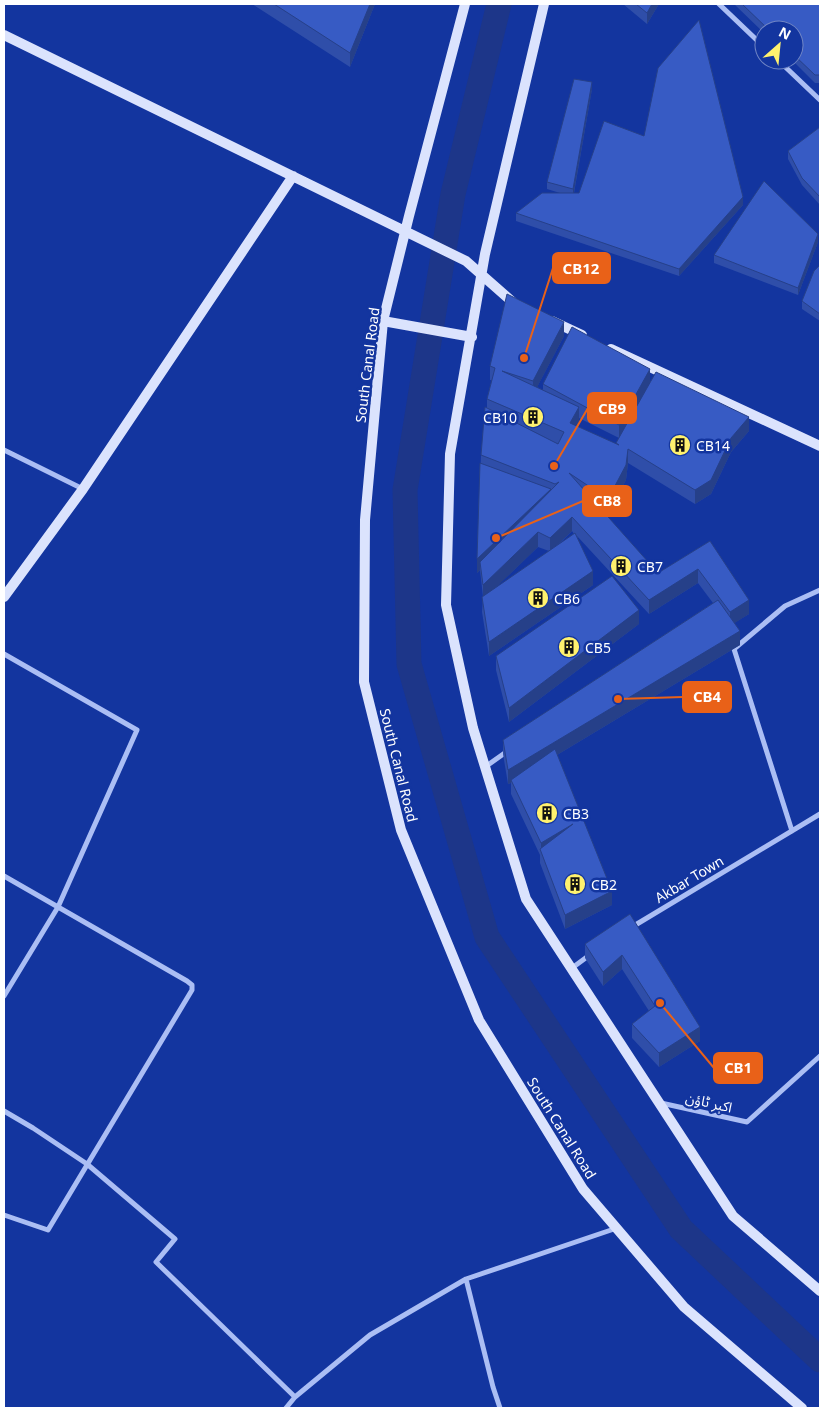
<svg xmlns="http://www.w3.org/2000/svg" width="824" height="1412" font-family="'Noto Sans','Noto Sans Arabic',sans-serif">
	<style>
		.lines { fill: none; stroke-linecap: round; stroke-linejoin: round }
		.canal { stroke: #1d3689; stroke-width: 25 }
		.street { stroke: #abbef4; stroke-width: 5 }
		.secondary { stroke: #dbe3fd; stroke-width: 10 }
		.wall { fill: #2f4ea9; fill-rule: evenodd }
		.shaded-wall { fill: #264089 }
		.building { fill: #375bc4; stroke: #264089 }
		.labels { text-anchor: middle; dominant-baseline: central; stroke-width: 5; stroke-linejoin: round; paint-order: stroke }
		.street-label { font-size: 14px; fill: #fff; stroke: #13359f }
		.poi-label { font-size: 14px; fill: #fff; stroke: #13359f; text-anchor: start }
		.leader { fill: none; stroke: #e96118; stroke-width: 2 }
		.callout-dot { fill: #e96118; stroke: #13359f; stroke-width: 2 }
		.callout { fill: #e96118; stroke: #e96118; stroke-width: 2 }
		.callout-label { font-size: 15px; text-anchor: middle; font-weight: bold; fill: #fff }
	</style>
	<rect width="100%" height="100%" fill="#13359f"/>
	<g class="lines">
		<path class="canal" d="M499,4L453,194L405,490L409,664L487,937L681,1229L820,1360"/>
		<path class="street" d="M719,4L764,47
			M778,60L820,100
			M4,450L83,489
			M4,654L137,730L58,907L4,996
			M485,767L509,750
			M792,831L734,649L785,606L820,590
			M4,876L187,981L192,985V990L48,1230L4,1215
			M632,927L820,814
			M572,968L591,954
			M661,1103L747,1122L820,1056
			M4,1111L33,1128L87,1164L175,1239L156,1262L295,1397
			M466,1279L617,1228
			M286,1408L295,1397L370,1335L466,1279L493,1387L500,1408"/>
		<path class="secondary" d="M465,4L409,216L383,321L365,520L364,682L401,830L479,1020L583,1189L684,1307L802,1408
			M544,4L485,254L450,454L446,605L473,728L526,899L733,1216L820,1291
			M4,35L466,261L516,305
			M383,321L472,337
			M552,321L582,335
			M611,349L820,446
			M4,597L83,489L293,176"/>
	</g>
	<path class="wall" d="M252,4H375L350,67Z
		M623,4H659L647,24Z
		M734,4H820V83H815L792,60H794V30H764V33Z
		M592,89L574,193L743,205L679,276L516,221V213L560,193L547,189V182Z
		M820,127V205L802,185L788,159V151Z
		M818,242L798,295L714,263V255Z
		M820,265V321L802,309V301Z
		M564,336L537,387L543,390V384L650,381L749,431L731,452L711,494L695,504L628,463L626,480L608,513L599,508L658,573L710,541L749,614L734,623L740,645L557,755L612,905L565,929L540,863V855L511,794V783L508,784L503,754V740L713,603L698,583L649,614L577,536L593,585L489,656L482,612L483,597L480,570L477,573L481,455L487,408V399L492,380H490V366ZM579,418L619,438L616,444L576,426L579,421ZM572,531L574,534L557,546ZM538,547L549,551L493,590Z
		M639,624L509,722L496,670V656Z
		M630,914L700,1041L659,1067L632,1038V1024L649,1011L622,969L603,986L585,958V944Z"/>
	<path class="shaded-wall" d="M370,4H375L350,67V53Z
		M652,4H659L647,24V13Z
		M592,82V89L573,197V189Z
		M743,197V205L679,276V269Z
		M818,234V242L798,295V288Z
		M564,322V336L533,395V381Z
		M650,369V383L619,439V425Z
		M579,407V421L570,437V423Z
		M749,417V431L731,452L711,494L695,504V490L731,438Z
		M628,449V463L626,480L608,513V499Z
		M551,489V503L480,562V570L477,573V559Z
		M572,517V531L550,552V538Z
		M538,532V547L483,600V585Z
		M698,569V583L649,614V600Z
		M593,571V585L489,656V642Z
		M749,600V614L730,626V612Z
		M639,610V624L509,722V708Z
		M740,631V645L512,782L511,780V783L508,784V770Z
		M573,824L541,851V843Z
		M612,891V905L565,929V915Z
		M622,955V969L603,986V972Z
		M700,1027V1041L659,1067V1053Z"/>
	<path class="building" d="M274,4H370L350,53Z
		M636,4H652L647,13Z
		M742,4H820V75H815L794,55V30H769Z
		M699,20L743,197L679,269L516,213L542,193H579L604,121L644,136L658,68Z
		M574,79L592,82L573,189L547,182Z
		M820,127V197L802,178L788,151Z
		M764,181L818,234L798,288L714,255Z
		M820,265V314L802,301L814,271Z
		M507,294L564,322L533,381L502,371L579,407L570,423L619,445L616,443L656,372L749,417L731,438L711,480L695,490L628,449L626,465L608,499L569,473L658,573L710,541L749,600L730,612L698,569L649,600L572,517L550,538L538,532L483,585L480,562L559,482L555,484L481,455L485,407L558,444L564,432L487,399L495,368L490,366Z
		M572,327L650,369L619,425L543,384Z
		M480,463L551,489L477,559Z
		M575,533L593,571L489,642L482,597Z
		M612,576L639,610L509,708L496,656Z
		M718,600L740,631L508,770L503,740Z
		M555,749L612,891L565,915L540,849L573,824L541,843L511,780Z
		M630,914L700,1027L659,1053L632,1024L655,1006L622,955L603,972L585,944Z"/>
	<defs>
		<g id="building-disc" transform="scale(1.125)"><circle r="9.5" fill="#fff16e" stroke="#13359f"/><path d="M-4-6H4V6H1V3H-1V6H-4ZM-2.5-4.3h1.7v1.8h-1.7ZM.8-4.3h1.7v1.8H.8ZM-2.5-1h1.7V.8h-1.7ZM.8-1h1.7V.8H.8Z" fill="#111"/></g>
	</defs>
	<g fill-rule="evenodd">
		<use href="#building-disc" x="533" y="417"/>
		<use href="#building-disc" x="680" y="445"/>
		<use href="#building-disc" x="621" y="566"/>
		<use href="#building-disc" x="538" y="598"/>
		<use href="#building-disc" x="569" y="647"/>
		<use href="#building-disc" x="547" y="813"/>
		<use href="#building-disc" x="575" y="884"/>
	</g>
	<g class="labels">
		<g class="street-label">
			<text transform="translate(367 365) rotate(-83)">South Canal Road</text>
			<text transform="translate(399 765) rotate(76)">South Canal Road</text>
			<text transform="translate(689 879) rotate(-31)">Akbar Town</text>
			<text transform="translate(709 1102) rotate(13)">اکبر ٹاؤن</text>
			<text transform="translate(562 1128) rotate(58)">South Canal Road</text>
		</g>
		<g class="poi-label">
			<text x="517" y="417" text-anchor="end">CB10</text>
			<text x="696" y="445">CB14</text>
			<text x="637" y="566">CB7</text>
			<text x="554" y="598">CB6</text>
			<text x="585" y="647">CB5</text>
			<text x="563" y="813">CB3</text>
			<text x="591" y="884">CB2</text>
		</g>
	</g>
	<path class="leader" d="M524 358L553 268M554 466L588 408M496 538L583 501M618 699L683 697M660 1003L714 1068"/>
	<g class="callout-dot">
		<circle cx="524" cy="358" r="5"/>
		<circle cx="554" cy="466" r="5"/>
		<circle cx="496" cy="538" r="5"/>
		<circle cx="618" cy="699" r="5"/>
		<circle cx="660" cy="1003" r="5"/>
	</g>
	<g class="callout">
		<rect x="553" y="253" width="57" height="30" rx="5"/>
		<rect x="588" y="393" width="48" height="30" rx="5"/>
		<rect x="583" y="486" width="48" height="30" rx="5"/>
		<rect x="683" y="682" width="48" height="30" rx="5"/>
		<rect x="714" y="1053" width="48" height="30" rx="5"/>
	</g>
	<g class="callout-label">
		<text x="581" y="274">CB12</text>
		<text x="612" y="414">CB9</text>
		<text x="607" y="506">CB8</text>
		<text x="707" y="702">CB4</text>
		<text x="738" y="1073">CB1</text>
	</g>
	<rect width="824" height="1412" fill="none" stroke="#ffffff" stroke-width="10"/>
	<g transform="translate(779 45) rotate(27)"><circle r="24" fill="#13359f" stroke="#7186c5"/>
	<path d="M0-4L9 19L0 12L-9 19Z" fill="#fff16e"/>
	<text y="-8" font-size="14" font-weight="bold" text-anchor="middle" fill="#ffffff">N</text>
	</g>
</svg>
